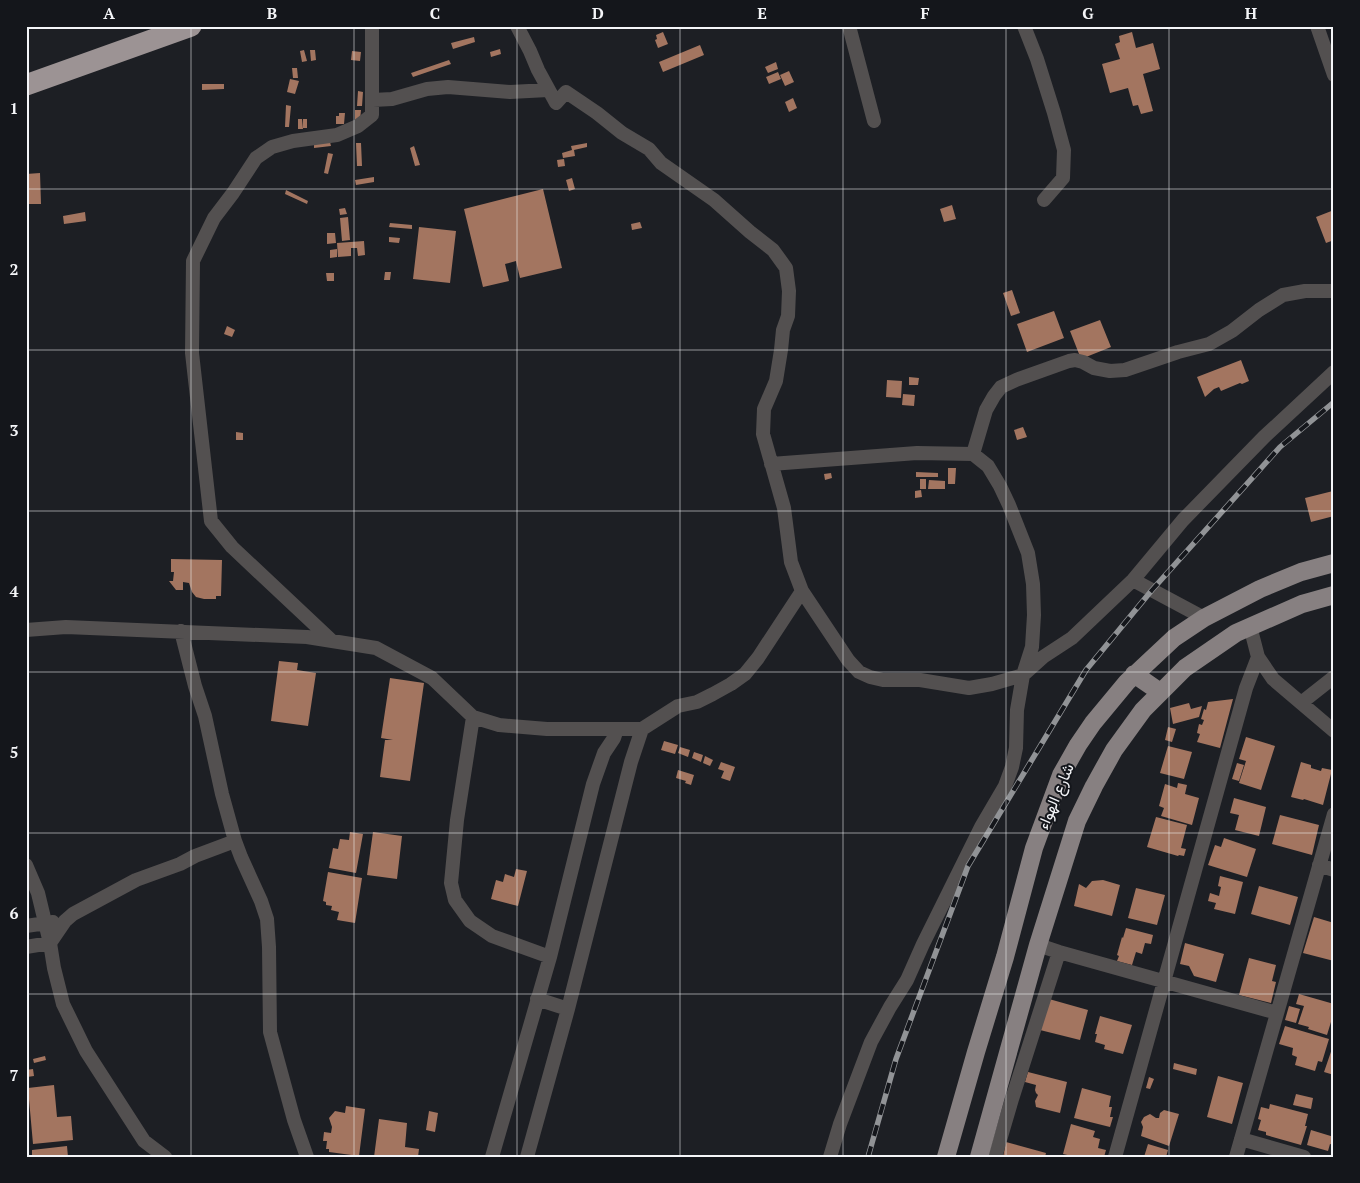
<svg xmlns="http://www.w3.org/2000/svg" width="1360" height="1183" font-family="'PT Serif',Vazirmatn,serif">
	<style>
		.building { fill: #a37560 }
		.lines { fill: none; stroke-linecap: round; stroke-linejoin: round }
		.minor { stroke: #535050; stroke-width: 14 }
		.major { stroke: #878081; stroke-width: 18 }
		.highway { stroke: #9c9394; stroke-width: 21 }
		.rail-casing { stroke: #919396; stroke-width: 5.5 }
		.rail { stroke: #14161b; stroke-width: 4; stroke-dasharray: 11; stroke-linecap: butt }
		.grid { fill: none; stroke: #f4f5f8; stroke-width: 1; stroke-opacity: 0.55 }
		.labels { text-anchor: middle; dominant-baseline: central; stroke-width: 4; stroke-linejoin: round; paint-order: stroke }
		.street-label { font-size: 16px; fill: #f4f5f8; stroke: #14161b }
		.neatline { fill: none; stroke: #f4f5f8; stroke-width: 2 }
		.grid-label { font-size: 16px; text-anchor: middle; font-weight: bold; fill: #f4f5f8 }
	</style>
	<rect width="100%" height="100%" fill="#1d1f24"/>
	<path class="building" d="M663,32L668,44L658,48L655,40L657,39L656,35Z
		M1132,32L1136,48L1153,43L1160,69L1143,74L1153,111L1141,114L1138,105L1133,106L1128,88L1110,93L1102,64L1120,59L1115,44L1120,42L1119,36Z
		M474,37L475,42L453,49L451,43Z
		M700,45L704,55L663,72L659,62Z
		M500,49L501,54L491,57L490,52Z
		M304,50L307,61L302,62L300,51Z
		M310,50H315L316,60L311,61Z
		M352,51L361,52L360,61L351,60Z
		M449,60L451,64L413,77L411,73Z
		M776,62L778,69L768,73L765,67Z
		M292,68H297L298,78H293Z
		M789,71L794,82L785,86L780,75Z
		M778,72L781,79L769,84L766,77Z
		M290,79L299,81L295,94L287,92Z
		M202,84H224V89L202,90Z
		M358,91L363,92L362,106H357Z
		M793,98L797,108L789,112L785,102Z
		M286,105L291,106L289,127H285Z
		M355,110H361L360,120H355Z
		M339,113H345L344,124H336V116H339Z
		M298,119H302L303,129H298Z
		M303,119H307V128H303Z
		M330,142L331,146L314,148V144Z
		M356,143H361L362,166H357Z
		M587,143V147L574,150L575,156L563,158L562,153L572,150L571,146Z
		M414,146L420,165L415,166L410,148Z
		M328,153L333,154L328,174L324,173Z
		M564,159L565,166L558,167L557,160Z
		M40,173L41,204H26V174Z
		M374,177V182L356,185L355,180Z
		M572,178L575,189L569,191L566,180Z
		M543,189L562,268L520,278L516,261L505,264L509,281L483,287L464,209Z
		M286,190L308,201L307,204L285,194Z
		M952,205L956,219L944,222L940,209Z
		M345,208L347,214L340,215L339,209Z
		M1334,210V240L1326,243L1316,217Z
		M85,212L86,221L64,224L63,216Z
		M348,217L350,240L342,241L340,218Z
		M640,222L642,228L632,230L631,224Z
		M390,223L412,225V229L389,227Z
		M419,227L456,231L450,283L413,279Z
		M327,233H335L336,243L327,244Z
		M389,237L400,238L399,243L389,242Z
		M364,241L365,255L358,256L357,248H351V256L338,257L337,243Z
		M337,249V257L330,258V250Z
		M385,272H391L390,280H384Z
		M326,273H334V281H327Z
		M1012,290L1020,313L1011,316L1003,293Z
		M1054,311L1064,338L1027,352L1017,324Z
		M1100,320L1111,347L1081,359L1070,331Z
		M227,326L235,330L232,337L224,334Z
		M1241,360L1249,381L1242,384L1240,383L1221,391L1219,387L1214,389L1205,397L1197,377Z
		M909,377L919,378L918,385H909Z
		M887,380L902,381L901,398L886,397Z
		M903,394L915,395L914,406L902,405Z
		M1023,427L1027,437L1017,440L1014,430Z
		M236,432L243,433V440H236Z
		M948,468H956L955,484H948Z
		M916,472L938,473V477H916Z
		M831,473L832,478L825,480L824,474Z
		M920,479H926V489H920Z
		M929,480L945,481V489H928Z
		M921,490L922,497L915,498V491Z
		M1333,491L1334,516L1311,522L1305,498Z
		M171,559L222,560L221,596H216V599H204L196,597L192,592L189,583L183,582V590H176L169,581H173L174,572H171Z
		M279,661L298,663L297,670L316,673L308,726L271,721Z
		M390,678L424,683L410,781L380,777L385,740H393L381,738Z
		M1233,699L1220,748L1197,742L1200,734L1197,733L1199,724L1202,725L1204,720L1201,719L1204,709L1206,710L1208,702Z
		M1189,703L1191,709L1202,706L1199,717L1173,724L1170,708Z
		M1168,727L1176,729L1172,742L1165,740Z
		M1246,737L1275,746L1261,790L1239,783L1246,761L1239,759Z
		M664,741L678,745L675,754L661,750Z
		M1168,746L1192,752L1184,779L1160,773Z
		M680,747L690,750L688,757L678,753Z
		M694,752L703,755L701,762L692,758Z
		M705,756L713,760L710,766L703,763Z
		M721,762L735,767L730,781L721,778L724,771L718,769Z
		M1301,762L1311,765V768L1321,771L1322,768L1332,770L1323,805L1304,799L1303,800L1291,797Z
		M1237,763L1244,765L1239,781L1232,779Z
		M678,770L694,775L691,785L685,783L686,781L676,778Z
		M1178,783L1187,785L1185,794L1199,798L1192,825L1161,816L1164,808L1159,806L1165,784L1177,788Z
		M1234,798L1266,807L1259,836L1235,830L1239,815L1230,813Z
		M1280,815L1319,825L1312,855L1272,844Z
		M1156,817L1187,825L1181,848L1186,849L1184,856L1179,855L1178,856L1147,847Z
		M350,832L363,834L356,873L329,868L333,848L338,849L340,839L349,840Z
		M373,832L402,836L397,879L367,875Z
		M1224,838L1256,849L1247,877L1208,865L1215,845L1221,847Z
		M516,869L527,871L518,906L491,899L496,880L503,882L505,874L514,877Z
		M328,872L362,878L355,923L337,920L339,912L331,910L332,906L326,905V902L323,901Z
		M1220,876L1243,882L1235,914L1214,909L1216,903L1208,901L1210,893L1219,896L1221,887L1218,886Z
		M1103,880L1120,885L1112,916L1074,906L1079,884L1086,888L1092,881Z
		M1259,886L1298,897L1290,925L1251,914Z
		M1136,888L1165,895L1157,925L1128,918Z
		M1314,917L1334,923V961L1303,953Z
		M1126,928L1153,935L1151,944L1145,943L1142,954L1136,952L1132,965L1117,961L1119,956L1117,955L1122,937L1123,938Z
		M1185,943L1224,954L1216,982L1194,976L1189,966L1180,964Z
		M1249,958L1276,965L1272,981L1276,982L1271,1003L1239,995Z
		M1299,994L1334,1004V1012L1327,1035L1308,1029L1309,1027L1298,1024L1304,1006L1296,1004Z
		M1049,999L1088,1010L1080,1040L1040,1030Z
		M1289,1006L1300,1009L1296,1023L1285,1020Z
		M1100,1016L1132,1025L1123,1054L1104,1049L1105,1045L1095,1042L1097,1034H1095Z
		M1285,1026L1329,1039L1322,1062L1318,1061L1315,1071L1295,1065L1297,1057L1292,1055L1293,1048L1279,1044Z
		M1334,1043V1075L1324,1072Z
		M45,1056L46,1060L34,1063L33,1059Z
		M1174,1063L1197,1069L1196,1075L1173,1069Z
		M33,1069L34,1076L27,1077L26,1070Z
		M1028,1072L1067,1082L1060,1113L1036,1107L1035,1101L1038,1095L1036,1093L1035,1090L1036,1085L1025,1082Z
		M1218,1076L1243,1083L1232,1124L1207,1117Z
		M1149,1077L1154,1079L1150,1089L1146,1088Z
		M54,1085L57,1117L71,1116L73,1140L33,1144L28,1088Z
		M1082,1088L1111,1096L1109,1107H1112L1110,1117H1113L1110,1127L1074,1118Z
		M1296,1094L1313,1098L1311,1109L1293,1105Z
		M1270,1104L1308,1114L1305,1126H1307L1301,1145L1266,1135V1132L1258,1130L1261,1120L1258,1119L1261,1107L1269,1109Z
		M346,1106L365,1109L359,1156L329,1152V1149H326L327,1141H323L324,1132L331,1133L332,1127L329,1118L335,1111L345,1113Z
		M1164,1110L1179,1114L1169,1146L1141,1136L1143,1127L1141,1122L1144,1117L1150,1114L1156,1118H1159L1160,1113Z
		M429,1111L438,1113L435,1132L426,1130Z
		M379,1119L407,1123L405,1147L419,1149L418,1157H374Z
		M1071,1124L1095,1131L1093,1137L1100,1139L1098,1148L1106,1150L1104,1157H1076L1063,1154Z
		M1311,1130L1334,1137V1145L1330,1144L1328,1151L1307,1145Z
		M1006,1142L1046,1153L1045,1157H1003Z
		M1148,1144L1168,1150L1166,1157H1144Z
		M67,1146L68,1157H32V1150Z"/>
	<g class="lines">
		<path class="minor" d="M517,26L530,51L538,70L556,103L566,92L597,113L622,133L649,149L661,163L714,200L750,232L773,250L786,268L789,291L788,316L783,330L781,350L776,381L764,409L763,434L784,508L791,562L802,591L848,660L859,672L870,677L883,680H920L969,688L992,684L1023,675L1043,657L1072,638L1133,580L1183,520L1264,437L1334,372
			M849,26L874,121
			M1024,26L1037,59L1054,113L1064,150L1063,178L1044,200
			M1317,26L1334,75
			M373,100L392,99L427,89L448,87L510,92L548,90
			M973,454L986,410L994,396L1001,387L1016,380L1069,361L1075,360L1083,362L1094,368L1110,371L1125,370L1178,352L1209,344L1232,331L1259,310L1283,295L1305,291H1334
			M771,464L917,453L973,454L988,466L1000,486L1009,505L1028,553L1033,584L1034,615L1032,647L1023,675L1017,710L1016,748L1012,767L1005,786L981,827L923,944L907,980L890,1007L871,1042L840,1124L830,1157
			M1133,580L1204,618
			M1250,626L1258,657L1273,679L1334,731
			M26,630L66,627L307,637L376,648L432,678L473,717L499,725L547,729H642L678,706L697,702L713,694L731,684L745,674L758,658L802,591
			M181,631L195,686L205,716L222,794L235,841L241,857L261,901L267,919L269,947L270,1032L294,1120L307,1157
			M331,640L232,547L211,521L192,353L193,261L214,218L233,193L256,158L272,147L293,141L337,135L358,126L372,115V26
			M1301,703L1334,677
			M473,717L457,820L451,883L455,900L470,921L492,936L550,957
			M26,865L38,893L50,943L54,968L63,1004L86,1051L144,1141L165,1157
			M1319,865L1334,870
			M26,926L53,922
			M1038,945L1059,952L1277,1013
			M26,947L50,943L65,921L73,914L136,880L180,864L195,856L235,841
			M537,999L568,1009
			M1241,1139L1304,1157
			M492,1157L550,957L593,784L604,753L614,738L617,729
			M527,1157L568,1009L631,762L642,729
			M995,1157L1012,1099L1059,952
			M1115,1157L1246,688L1258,657
			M1236,1157L1334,814"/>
		<path class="major" d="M1134,674L1160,692
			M946,1157L976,1052L1005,957L1034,848L1061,775L1078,745L1093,723L1127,682L1174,638L1204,618L1260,589L1301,572L1334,563
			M979,1157L1038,945L1077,821L1094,786L1114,750L1143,710L1185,668L1236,633L1302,604L1334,595"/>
		<path class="highway" d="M26,85L191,26"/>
		<g class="rail-casing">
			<path id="rail" d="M868,1157L896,1059L968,866L1086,670L1152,590L1280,447L1334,402"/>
		</g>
		<use href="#rail" class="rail"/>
	</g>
	<path class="grid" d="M191,26V1157M354,26V1157M517,26V1157M680,26V1157M843,26V1157M1006,26V1157M1169,26V1157M26,189H1334M26,350H1334M26,511H1334M26,672H1334M26,833H1334M26,994H1334"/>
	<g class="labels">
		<g class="street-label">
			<text transform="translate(1055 796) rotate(-67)">شارع الهواء</text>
		</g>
	</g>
	<rect width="1360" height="1183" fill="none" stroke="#14161b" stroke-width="55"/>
	<rect x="28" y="28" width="1304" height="1128" class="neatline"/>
	<g class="grid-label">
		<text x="109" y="19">A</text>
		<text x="272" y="19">B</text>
		<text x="435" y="19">C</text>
		<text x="598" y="19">D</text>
		<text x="762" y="19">E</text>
		<text x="925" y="19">F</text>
		<text x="1088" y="19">G</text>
		<text x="1251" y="19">H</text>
		<text x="14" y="114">1</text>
		<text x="14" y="275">2</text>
		<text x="14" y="436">3</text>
		<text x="14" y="597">4</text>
		<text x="14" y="758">5</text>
		<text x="14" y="919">6</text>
		<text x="14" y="1081">7</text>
	</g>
</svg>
